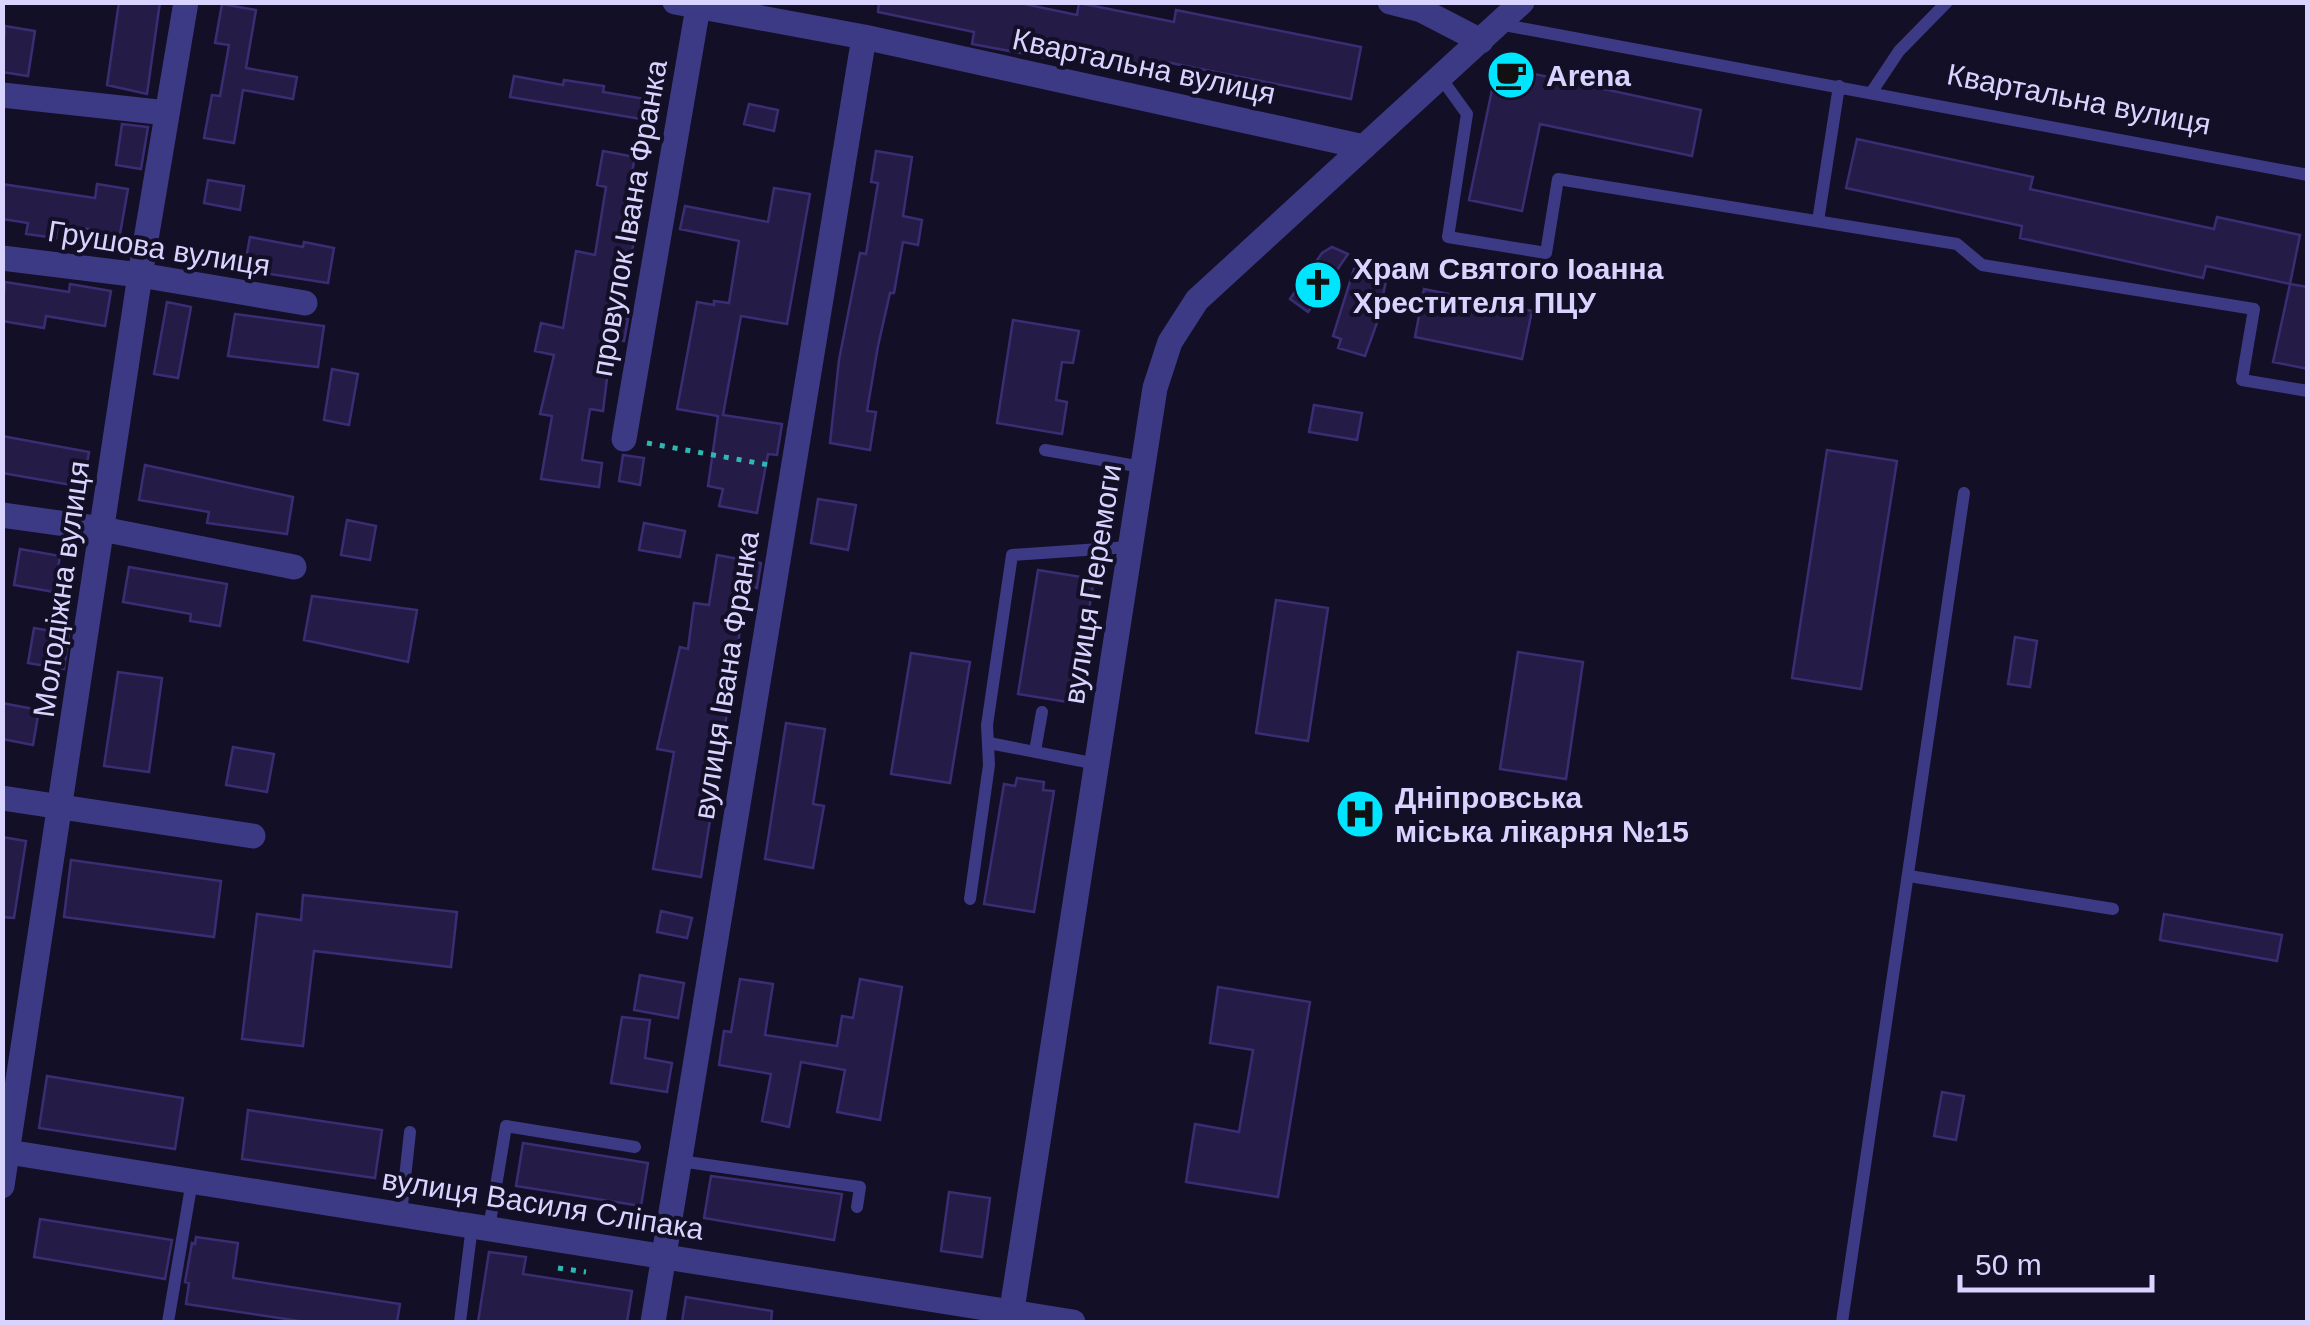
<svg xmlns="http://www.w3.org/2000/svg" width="2310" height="1325" font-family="Arial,sans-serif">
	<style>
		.building { fill: #241b47; stroke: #3b2d73; stroke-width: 2.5 }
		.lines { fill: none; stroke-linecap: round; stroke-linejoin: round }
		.path { stroke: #2fb8b0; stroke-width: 5; stroke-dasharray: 5 8; stroke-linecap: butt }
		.service { stroke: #3d3a85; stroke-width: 12 }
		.minor { stroke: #3d3a85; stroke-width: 25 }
		.tertiary { stroke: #3d3a85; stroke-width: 25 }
		.labels { text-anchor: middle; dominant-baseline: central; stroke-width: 8; stroke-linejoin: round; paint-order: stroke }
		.street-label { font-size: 30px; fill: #d9d4ff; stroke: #130f26 }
		.poi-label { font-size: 30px; font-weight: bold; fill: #d9d4ff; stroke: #130f26; text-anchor: start }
	</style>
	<rect width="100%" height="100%" fill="#130f26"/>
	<path class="building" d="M119,2H160L147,94L107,85Z
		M879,2H1015L1077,15L1079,3L1174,22L1176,10L1361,47L1351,99L1166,62L1164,72L1070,53L1068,62L972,44L974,32L878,12Z
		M222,4L256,10L246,68L297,77L293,99L243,90L234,143L204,138L212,95L220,96L229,45L215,43Z
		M5,26L35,31L28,76L2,72Z
		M1497,66L1701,110L1692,156L1540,124L1522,211L1469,200Z
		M514,76L563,85L564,80L604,86L603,92L657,101L653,121L510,97Z
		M749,104L778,110L774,131L744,124Z
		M122,124L148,127L141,169L116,165Z
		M1857,139L2033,177L2030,189L2214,229L2217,217L2300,235L2290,284L2206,266L2203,278L2020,238L2022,226L1846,188Z
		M603,151L635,157L626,203L641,205L619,318L628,319L624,341L617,340L614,355L610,354L603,411L590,409L582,460L602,463L599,487L541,479L552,416L540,414L554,355L535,351L541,323L563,328L576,251L595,255L606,187L597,185Z
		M876,151L912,157L903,216L922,220L918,245L903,242L894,293H890L878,346L867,411L876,412L870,450L830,443L839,360L860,253L866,254L878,183L871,182Z
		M208,180L244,186L240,210L204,203Z
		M2,184L95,198L97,184L128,189L120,234L58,224L56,238L26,234L28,223L2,219Z
		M774,188L810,194L787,324L741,316L723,415L782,424L777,455L768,454L757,513L719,506L723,489L708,486L718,416L677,409L697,302L714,305V301L729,303L739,241L680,229L685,206L768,222Z
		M250,237L303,247L304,242L334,248L328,283L244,270Z
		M1332,247L1348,254L1308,312L1290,299L1322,253Z
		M1354,269L1387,276L1378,320L1365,356L1338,348L1341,339L1333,336Z
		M5,282L69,292L70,284L111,291L105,326L46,316L44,328L2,321Z
		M2290,284L2308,287V369L2273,362Z
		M1424,289L1532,311L1522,359L1415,337Z
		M167,302L191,307L178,378L154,374Z
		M235,314L324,326L318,367L228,356Z
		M1013,320L1079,331L1073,363L1062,362L1056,400L1067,402L1062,434L997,423Z
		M332,369L358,374L349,425L324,420Z
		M1314,405L1362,413L1357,440L1309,432Z
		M2,436L89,452L83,487L2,473Z
		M1827,450L1897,461L1861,689L1792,678Z
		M623,455L644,458L640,485L619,481Z
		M145,465L293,497L287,534L207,523L209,512L139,500Z
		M818,499L856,505L848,550L811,543Z
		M347,520L376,526L370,560L341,555Z
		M644,523L685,531L680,557L639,550Z
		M20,549L60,556L54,592L14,585Z
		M717,555L761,563L757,588L747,586L701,877L653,869L674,752L657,749L680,647L688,649L694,603L709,605Z
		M129,567L227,584L220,626L190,621L191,614L123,602Z
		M1038,570L1094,579L1074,703L1018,694Z
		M312,596L417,610L408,662L304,640Z
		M1276,600L1328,608L1308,741L1256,733Z
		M34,628L69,634L64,669L28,663Z
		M2015,637L2037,641L2030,687L2008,684Z
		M1518,652L1583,662L1566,779L1500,769Z
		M911,653L970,662L950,783L891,774Z
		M118,672L162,678L149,772L104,766Z
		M2,703L39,710L33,745L2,739Z
		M786,723L825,729L813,804L824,806L813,868L765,859Z
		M233,747L274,754L267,792L226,785Z
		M1017,778L1044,782L1043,790L1054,791L1034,912L984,904L1004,784L1015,786Z
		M2,837L26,841L14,918L2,917Z
		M71,860L221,881L214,937L64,917Z
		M303,895L457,912L451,967L314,951L303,1046L242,1039L257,914L301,920Z
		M661,911L692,918L687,938L657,932Z
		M2164,914L2282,935L2277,961L2160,940Z
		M640,975L684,983L678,1018L634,1010Z
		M740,979L773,984L765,1035L837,1046L842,1016L853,1018L860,979L902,987L880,1120L837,1112L845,1070L801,1062L789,1127L762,1121L771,1074L719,1065L724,1031L731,1032Z
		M1218,987L1310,1002L1278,1197L1186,1182L1195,1124L1239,1132L1253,1050L1210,1043Z
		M622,1017L650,1020L645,1058L672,1063L667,1092L611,1083Z
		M47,1076L183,1098L175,1149L39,1128Z
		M1942,1092L1964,1096L1956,1140L1934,1136Z
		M248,1110L382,1130L375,1178L242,1159Z
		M523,1143L648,1163L641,1206L516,1186Z
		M711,1176L842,1194L834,1240L704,1218Z
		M949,1192L990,1198L982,1257L941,1251Z
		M40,1219L172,1240L165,1279L34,1257Z
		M196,1237L238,1243L233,1278L400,1304L397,1322H306L186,1304L189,1283L185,1282L192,1243L195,1244Z
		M489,1252L526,1257L523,1274L632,1291L627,1322H478Z
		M686,1297L772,1311L771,1322H682Z"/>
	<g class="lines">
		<path class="path" d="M647,443L769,465
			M558,1268L586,1272"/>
		<path class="service" d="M1499,24L2308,175
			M1441,78L1467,114L1448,237L1546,253L1558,179L1957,244L1982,265L2254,309L2242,380L2308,391
			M1871,93L1899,51L1947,2
			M1818,221L1839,86
			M1045,450L1142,467
			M989,743L1097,764
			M1035,751L1042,712
			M1909,876L2113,909
			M970,899L989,765L987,725L1012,555L1129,547
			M680,1161L860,1187L857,1207
			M401,1214L410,1132
			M489,1228L506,1126L635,1147
			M168,1322L192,1181
			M460,1322L472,1226
			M1842,1322L1964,493"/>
		<path class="minor" d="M675,2L864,37L1364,147
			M1390,2L1421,10L1481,41
			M2,95L167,113
			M2,258L140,275L305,303
			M624,439L698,7
			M2,515L102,529L294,567
			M2,798L253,836
			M2,1151L1073,1322
			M2,1186L140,275L186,2
			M653,1322L864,37"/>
		<path class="tertiary" d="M1010,1322L1155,388L1170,342L1197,300L1522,2"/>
	</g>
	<defs>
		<g id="cafe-disc" transform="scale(2.5)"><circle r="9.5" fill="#00e5ff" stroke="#130f26"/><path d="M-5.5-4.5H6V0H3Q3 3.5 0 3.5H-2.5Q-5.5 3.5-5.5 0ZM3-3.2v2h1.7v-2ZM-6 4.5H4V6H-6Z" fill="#111"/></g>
		<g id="church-disc" transform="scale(2.5)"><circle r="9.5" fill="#00e5ff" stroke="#130f26"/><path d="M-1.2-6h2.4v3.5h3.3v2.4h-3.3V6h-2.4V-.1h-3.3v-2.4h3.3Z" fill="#111"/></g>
		<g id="hospital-disc" transform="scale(2.5)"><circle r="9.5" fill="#00e5ff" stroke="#130f26"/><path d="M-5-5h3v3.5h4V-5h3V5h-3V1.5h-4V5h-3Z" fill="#111"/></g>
	</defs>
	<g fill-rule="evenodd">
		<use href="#cafe-disc" x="1511" y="75"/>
		<use href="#church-disc" x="1318" y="285"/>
		<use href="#hospital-disc" x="1360" y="814"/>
	</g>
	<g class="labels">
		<g class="street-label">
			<text transform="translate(1144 66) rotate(12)">Квартальна вулиця</text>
			<text transform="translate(2079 99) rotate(11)">Квартальна вулиця</text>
			<text transform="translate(629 218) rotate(-80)">провулок Івана Франка</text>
			<text transform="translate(159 248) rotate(9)">Грушова вулиця</text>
			<text transform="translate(1092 584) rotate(-81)">вулиця Перемоги</text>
			<text transform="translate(61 589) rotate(-82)">Молодіжна вулиця</text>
			<text transform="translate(726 675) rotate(-81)">вулиця Івана Франка</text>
			<text transform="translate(543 1204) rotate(9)">вулиця Василя Сліпака</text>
		</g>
		<g class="poi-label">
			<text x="1546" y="75">Arena</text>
			<text x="1353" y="268">Храм Святого Іоанна<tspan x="1353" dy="34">Хрестителя ПЦУ</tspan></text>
			<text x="1395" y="797">Дніпровська<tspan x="1395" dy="34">міська лікарня №15</tspan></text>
		</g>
	</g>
	<rect width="2310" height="1325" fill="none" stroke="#d9d4ff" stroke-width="10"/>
	<path d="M1960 1275v15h192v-15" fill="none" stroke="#d9d4ff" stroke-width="5"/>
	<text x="1975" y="1275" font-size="30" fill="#d9d4ff" stroke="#130f26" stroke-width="8" paint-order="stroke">50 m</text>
</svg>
